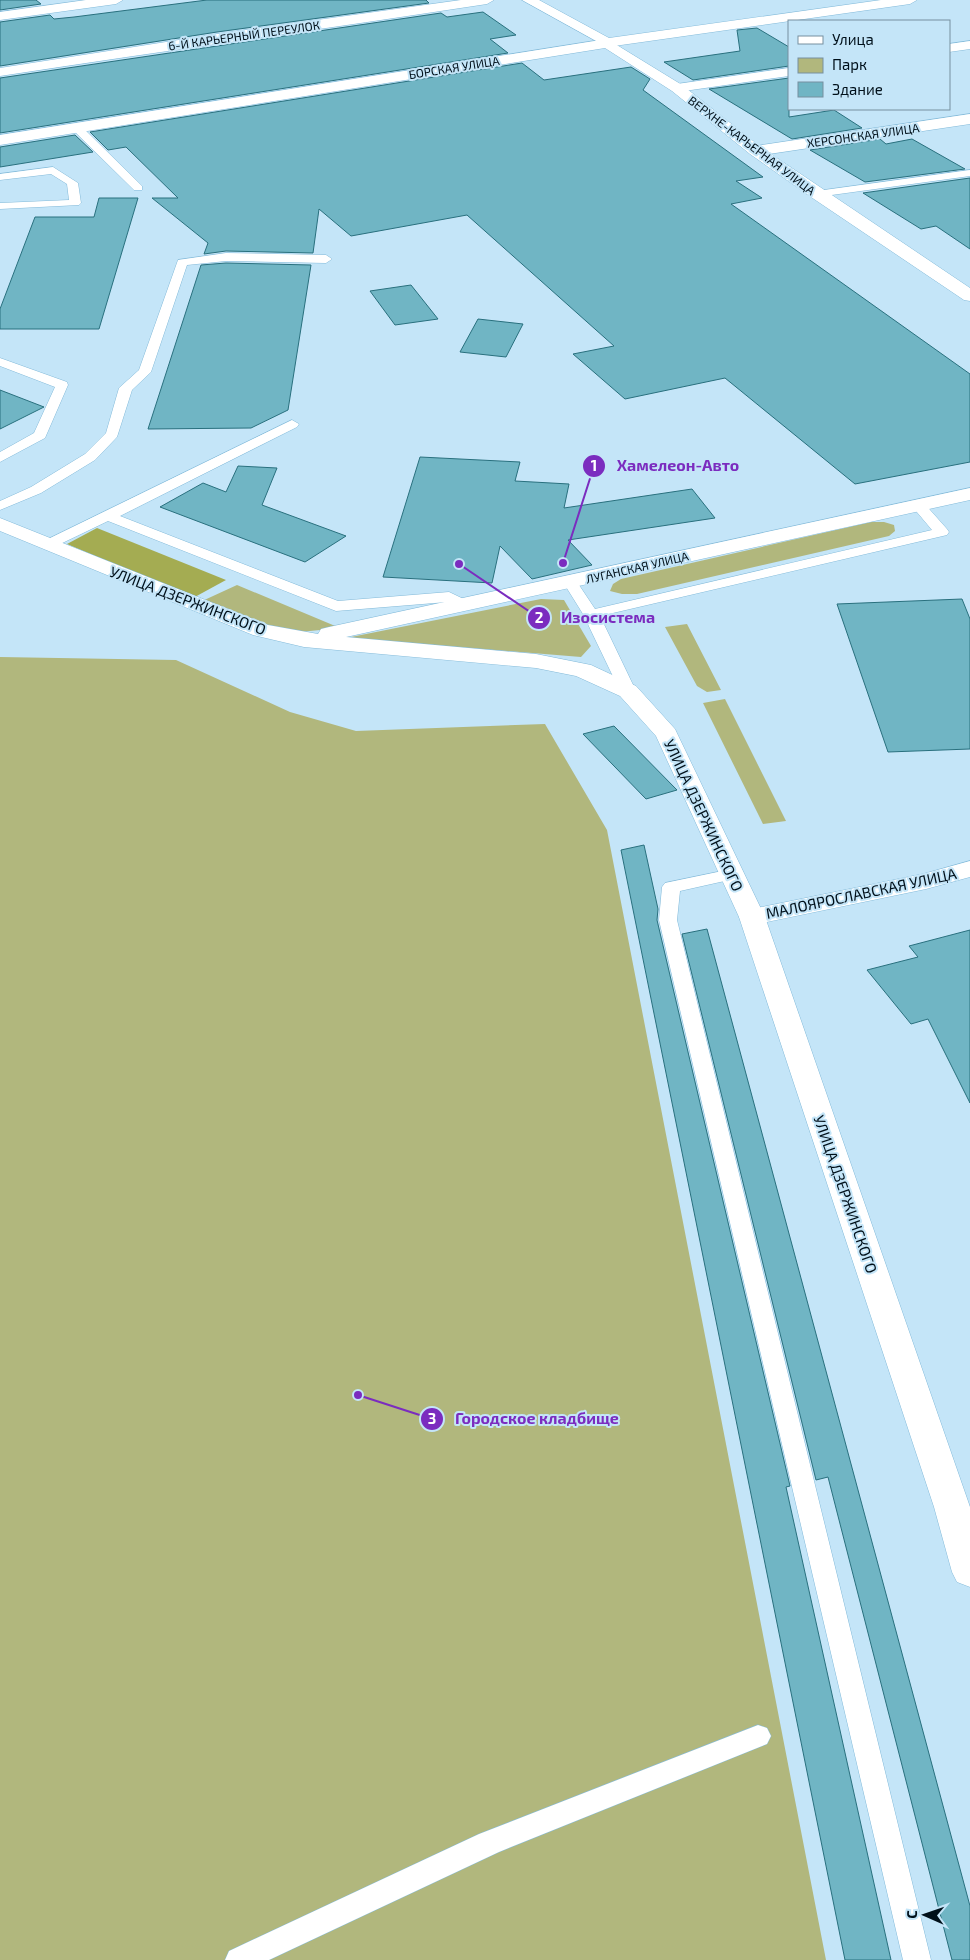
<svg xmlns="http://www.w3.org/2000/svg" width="970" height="1960" font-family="'Exo 2',sans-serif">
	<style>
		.green { fill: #b1b77d }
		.forest { fill: #a4ac52 }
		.building { fill: #70b5c4; stroke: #29707e }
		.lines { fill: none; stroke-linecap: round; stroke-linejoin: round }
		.service-casing { stroke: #83bad9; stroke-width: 1 }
		.minor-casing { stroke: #83bad9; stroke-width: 1 }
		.tertiary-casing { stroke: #83bad9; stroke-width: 1 }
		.service { fill: #fff; fill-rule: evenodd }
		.minor { fill: #fff; fill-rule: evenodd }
		.tertiary { fill: #fff; fill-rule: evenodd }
		.labels { text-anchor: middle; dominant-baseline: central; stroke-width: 4; stroke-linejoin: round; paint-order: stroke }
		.far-street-label { font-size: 12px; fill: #00101a; stroke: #c4e5f8 }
		.street-label { font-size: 15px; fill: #00101a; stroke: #c4e5f8 }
		.leader { fill: none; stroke: #7b2cbf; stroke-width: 2 }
		.callout-dot { fill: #7b2cbf; stroke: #c4e5f8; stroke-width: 2 }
		.mark-label { font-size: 15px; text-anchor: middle; font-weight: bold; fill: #fff }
		.callout-label { font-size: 16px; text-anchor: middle; font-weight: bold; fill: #7b2cbf; stroke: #c4e5f8; stroke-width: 4; stroke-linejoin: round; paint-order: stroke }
	</style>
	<rect width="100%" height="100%" fill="#c4e5f8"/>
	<path class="green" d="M871,522H884L894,525L895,531L889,536L637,594H622L610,591L613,584L621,579Z
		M237,585L340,628L290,633L264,627L200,602Z
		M541,599L564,600L591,646L581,657L346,638Z
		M687,624L721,690L707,692L697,686L665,627Z
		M0,657L176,660L290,712L356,731L545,724L607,830L826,1960H0Z
		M725,699L786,821L763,824L703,703Z"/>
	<path class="forest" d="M97,528L226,580L193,598L67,544Z"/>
	<path class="building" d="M0,0H36L41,4L0,10Z
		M207,0H426L429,3L217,32L0,66V22L50,15L54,19L74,17Z
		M483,12L516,35L490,39L508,53L0,133V78L441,13L447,17Z
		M757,28L789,47V66L693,80L664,62L740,51L737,30Z
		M522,63L544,80L631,67L650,79L643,90L763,177L736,181L762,198L731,204L970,374V462L855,484L725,378L625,399L573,354L614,346L467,215L351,236L319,209L313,253L226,251L204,254L208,243L152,198H178L126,147L108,150L90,132Z
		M789,78V117L834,110L862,128L792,139L709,89Z
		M75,135L93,152L0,167V147Z
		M880,139L886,144L912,139L965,169L865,182L810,150Z
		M970,178V249L936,226L921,229L863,193Z
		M99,198H138L99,329H0V309L35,217H94Z
		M226,263L311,265L288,410L251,428L148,429L201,265Z
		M411,285L438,319L395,325L370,291Z
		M478,319L523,324L506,357L460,352Z
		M0,390L44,407L0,429Z
		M420,457L520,462L515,481L569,484L564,508L692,489L715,518L568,540L592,565L532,579L500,546L492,583L383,577Z
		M238,466L277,468L262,505L346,536L305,562L160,507L203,483L226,492Z
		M962,599L970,619V749L888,752L837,604Z
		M614,726L677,790L646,799L583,734Z
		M644,845L658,909L657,920L790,1486L786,1487L891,1960H845L621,850Z
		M707,929L970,1906V1960H952L828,1477L816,1480L682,934Z
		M970,930V1103L928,1019L911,1024L867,970L918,957L909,946Z"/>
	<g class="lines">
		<g class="service-casing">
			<path id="service" d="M76,124L80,125L142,186V190H134L72,129L71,127Z
				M53,167L78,183L81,203L79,205L0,209V203L69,200L67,184L51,174L0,180V174Z
				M970,170V176L817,197L811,194L817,191Z
				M226,253L326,255L332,259L326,263L226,261L187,265L151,372L132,390L117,437L95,460L41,493L0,510V501L31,487L85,454L106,433L119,388L139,370L178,260Z
				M0,358L67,382L68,385L45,438L0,462V452L34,433L55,387L0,366Z
				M292,420L299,424L297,427L120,516L338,601L449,592L470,602L473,605L470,608H460L447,602L336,611L108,521L54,547L49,548L42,544L44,541Z
				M918,501L923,502L947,529L949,532L947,535L600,616L636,691L628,696L620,691L583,614L563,582L565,579H575L595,609L932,530L911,505Z
				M732,869L738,870L741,874L738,878L680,891L677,920L931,1960H903L659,920L662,887L665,883Z
				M758,1725L767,1728L771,1736L767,1744L499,1852L269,1960H225L229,1951L479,1834Z"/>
		</g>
		<g class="minor-casing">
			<path id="minor" d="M86,0H123L116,4L0,20V12Z
				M461,0H494L487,4C325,29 162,51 0,76V68L217,34Z
				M522,0H539L609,38L881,0H917L910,4L607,47Z
				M970,41V49L949,52V44Z
				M789,68V76L677,92L670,88L677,84Z
				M970,114V124L756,156L748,151L756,146Z
				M970,861V877L926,889L752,925L743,923L739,917L743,911L752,909L923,874Z"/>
		</g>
		<g class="tertiary-casing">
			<path id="tertiary" d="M607,39L682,85L762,148L970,288V301L964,300L811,197L750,154L672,91L605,48L0,145V135Z
				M970,488V500L346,637L536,654L591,665L636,686L675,729L765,917L970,1507V1587L957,1582L952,1572L934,1507L739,917L656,736L620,696L576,676L536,668L304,647L253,635L0,531V518L268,625L318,634L321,629L329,627Z"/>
		</g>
		<use href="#service" class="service"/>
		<use href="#minor" class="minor"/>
		<use href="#tertiary" class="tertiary"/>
	</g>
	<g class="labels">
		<g class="far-street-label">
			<text transform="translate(244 35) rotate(-8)">6-Й КАРЬЕРНЫЙ ПЕРЕУЛОК</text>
			<text transform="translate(454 67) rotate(-9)">БОРСКАЯ УЛИЦА</text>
			<text transform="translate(863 135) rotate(-8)">ХЕРСОНСКАЯ УЛИЦА</text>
			<text transform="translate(752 145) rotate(37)">ВЕРХНЕ-КАРЬЕРНАЯ УЛИЦА</text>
			<text transform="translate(637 567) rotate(-13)">ЛУГАНСКАЯ УЛИЦА</text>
		</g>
		<g class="street-label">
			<text transform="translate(188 600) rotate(21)">УЛИЦА ДЗЕРЖИНСКОГО</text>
			<text transform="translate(704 815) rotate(65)">УЛИЦА ДЗЕРЖИНСКОГО</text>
			<text transform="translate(861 893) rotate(-12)">МАЛОЯРОСЛАВСКАЯ УЛИЦА</text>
			<text transform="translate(846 1194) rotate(71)">УЛИЦА ДЗЕРЖИНСКОГО</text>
		</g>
	</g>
	<path class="leader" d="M563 563L594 466M459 564L539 618M358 1395L432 1419"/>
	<g class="callout-dot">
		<circle cx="563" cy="563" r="5"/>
		<circle cx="459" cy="564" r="5"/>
		<circle cx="358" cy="1395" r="5"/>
		<circle cx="594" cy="466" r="12"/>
		<circle cx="539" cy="618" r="12"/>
		<circle cx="432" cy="1419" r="12"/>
	</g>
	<g class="mark-label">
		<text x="594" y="471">1</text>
		<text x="539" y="623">2</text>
		<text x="432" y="1424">3</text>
	</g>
	<g class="callout-label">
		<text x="678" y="471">Хамелеон-Авто</text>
		<text x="608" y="623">Изосистема</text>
		<text x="537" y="1424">Городское кладбище</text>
	</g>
	<rect x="788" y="20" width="162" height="90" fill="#c4e5f8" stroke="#76909f"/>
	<rect x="798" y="36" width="25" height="8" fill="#ffffff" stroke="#76909f"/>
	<text x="832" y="45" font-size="15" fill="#00101a">Улица</text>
	<rect x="798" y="58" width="25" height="15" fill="#b1b77d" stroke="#76909f"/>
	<text x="832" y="70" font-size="15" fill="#00101a">Парк</text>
	<rect x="798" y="82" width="25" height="15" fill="#70b5c4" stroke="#76909f"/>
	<text x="832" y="95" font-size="15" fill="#00101a">Здание</text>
	<g transform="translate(925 1915) rotate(272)" stroke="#c4e5f8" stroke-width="4" paint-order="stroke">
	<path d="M0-4L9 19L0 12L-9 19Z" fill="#00101a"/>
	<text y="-8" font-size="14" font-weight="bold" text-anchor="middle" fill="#00101a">С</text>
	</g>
</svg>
